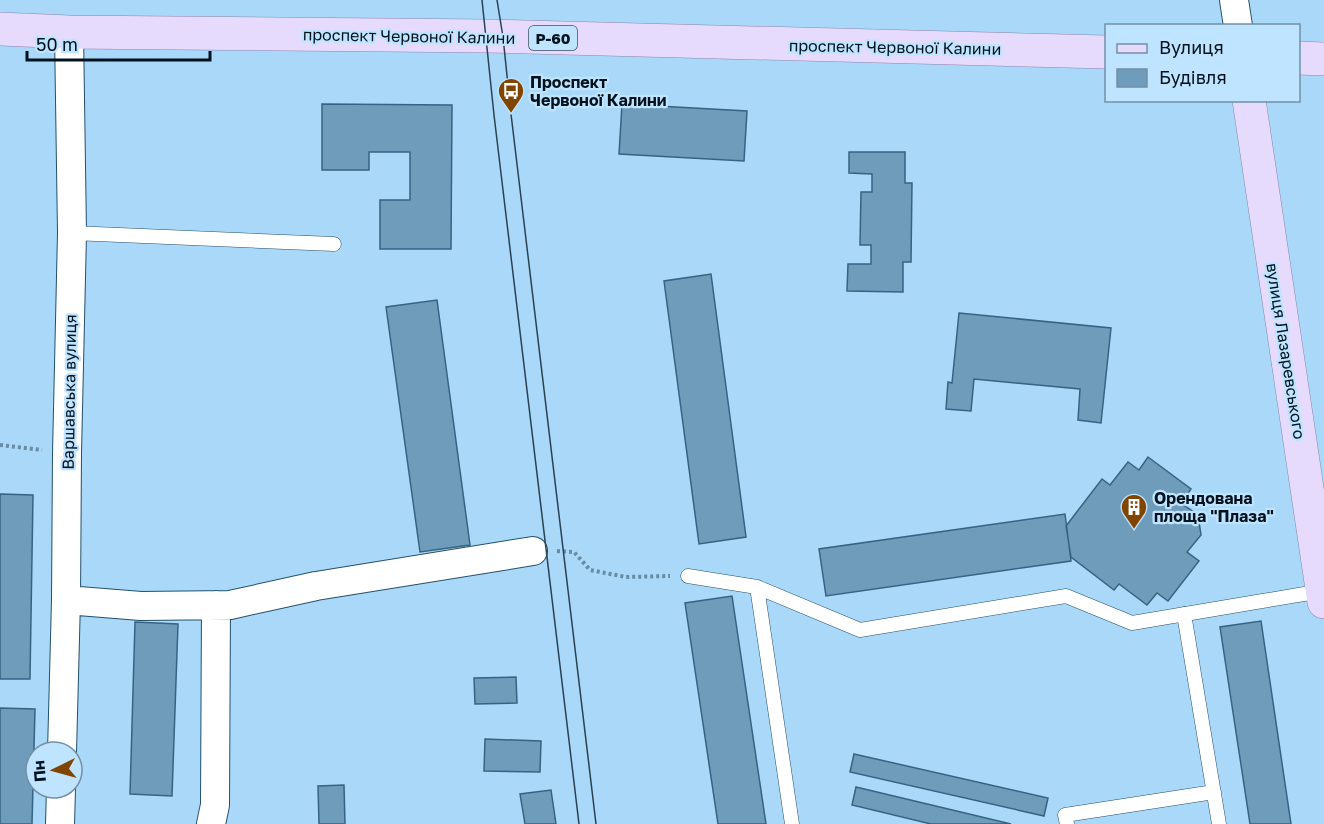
<svg xmlns="http://www.w3.org/2000/svg" width="1324" height="824" font-family="'Golos Text',sans-serif">
	<style>
		.building { fill: #6f9cbb; stroke: #386380; stroke-width: 1.5 }
		.lines { fill: none; stroke-linecap: round; stroke-linejoin: round }
		.service-casing { stroke: #24506c; stroke-width: 15 }
		.minor-casing { stroke: #24506c; stroke-width: 30 }
		.primary-casing { stroke: #8b85ae; stroke-width: 34 }
		.path { stroke: #688ba3; stroke-width: 4; stroke-dasharray: 3 3; stroke-linecap: butt }
		.service { stroke: #fff; stroke-width: 14 }
		.minor { stroke: #fff; stroke-width: 28 }
		.primary { stroke: #e6dbfd; stroke-width: 33 }
		.tram { stroke: #2a4252; stroke-width: 1.5 }
		.labels { text-anchor: middle; dominant-baseline: central; stroke-width: 4.5; stroke-linejoin: round; paint-order: stroke }
		.shield { fill: #bfe4ff; stroke: #3b5161; stroke-width: 1.5 }
		.shield-label { font-size: 15px; font-weight: bold; fill: #02121d }
		.street-label { font-size: 16px; fill: #02121d; stroke: #bfe4ff }
		.poi-label { font-size: 16px; font-weight: bold; fill: #02121d; stroke: #bfe4ff; text-anchor: start }
	</style>
	<rect width="100%" height="100%" fill="#a9d8f9"/>
	<path class="building" d="M322,104L452,105L451,249H380V200H410V152H369V170H322Z
		M622,104L747,111L744,161L619,154Z
		M849,152H905V183H912L911,262H903V292L847,291L848,264H871V245H860L861,192H872V174L849,173Z
		M711,274L746,537L699,544L664,281Z
		M437,300L470,545L420,552L386,307Z
		M959,313L1111,328L1101,423L1078,420L1080,389L974,379L971,411L946,409L948,382L952,383Z
		M1148,457L1191,489L1181,503L1198,515L1201,535L1187,552L1199,561L1168,601L1157,593L1147,605L1119,584L1114,590L1071,557L1066,526L1102,479L1110,485L1128,462L1139,470Z
		M0,494L33,495L30,679H0Z
		M1065,514L1071,561L826,596L819,549Z
		M732,596L766,824H718L685,603Z
		M1261,621L1291,824H1250L1220,627Z
		M135,622L178,624L172,796L130,794Z
		M516,677L517,703L475,704L474,678Z
		M0,708L35,709L32,824H0Z
		M485,739L541,741L540,772L484,771Z
		M854,754L1048,798L1044,816L850,772Z
		M344,785L345,824H319L318,786Z
		M856,787L1011,824H931L852,805Z
		M551,790L556,824H525L520,794Z"/>
	<g class="lines">
		<g class="service-casing">
			<path id="service" d="M72,233L334,244
				M688,576L757,587L792,824
				M757,587L860,630L1066,596L1132,623L1322,591
				M1184,614L1219,824
				M1067,824L1065,815L1214,792"/>
		</g>
		<g class="minor-casing">
			<path id="minor" d="M1234,0L1238,26
				M66,600L141,606L230,605L316,586L533,551
				M62,752L66,600L67,453L72,233L69,32
				M60,824L61,788
				M211,824L215,805L216,605"/>
		</g>
		<g class="primary-casing">
			<path id="primary" d="M0,29L69,32L487,36L1106,52
				M1298,58L1324,59
				M1249,100L1324,602"/>
		</g>
		<path class="path" d="M0,445L42,450
			M557,551L574,552L590,570L626,577L670,576"/>
		<use href="#service" class="service"/>
		<use href="#minor" class="minor"/>
		<use href="#primary" class="primary"/>
		<path class="tram" d="M482,0L494,115L579,824
			M497,0L503,37L511,114L596,824"/>
	</g>
	<defs>
		<g id="bus-pin" transform="scale(1.35)"><path d="M0 17L-7.5 6A9.5 9.5 0 1 1 7.5 6Z" fill="#814500" stroke="#bfe4ff"/><path d="M-5-6H5V4H4V6H2V4H-2V6H-4V4H-5ZM-3.5-4V0h7V-4ZM-3.5 1.2v1.5H-2V1.2ZM2 1.2v1.5H3.5V1.2Z" fill="#fff"/></g>
		<g id="building-pin" transform="scale(1.35)"><path d="M0 17L-7.5 6A9.5 9.5 0 1 1 7.5 6Z" fill="#814500" stroke="#bfe4ff"/><path d="M-4-6H4V6H1V3H-1V6H-4ZM-2.5-4.3h1.7v1.8h-1.7ZM.8-4.3h1.7v1.8H.8ZM-2.5-1h1.7V.8h-1.7ZM.8-1h1.7V.8H.8Z" fill="#fff"/></g>
	</defs>
	<g fill-rule="evenodd">
		<use href="#bus-pin" x="511" y="91"/>
		<use href="#building-pin" x="1134" y="507"/>
	</g>
	<g class="labels">
		<rect class="shield" x="529" y="26" width="48" height="24" rx="4.5"/>
		<g class="shield-label">
			<text x="553" y="38">Р-60</text>
		</g>
		<g class="street-label">
			<text transform="translate(409 36) rotate(1)">проспект Червоної Калини</text>
			<text transform="translate(895 47) rotate(1)">проспект Червоної Калини</text>
			<text transform="translate(1286 351) rotate(81)">вулиця Лазаревського</text>
			<text transform="translate(69 392) rotate(-89)">Варшавська вулиця</text>
		</g>
		<g class="poi-label">
			<text x="530" y="82">Проспект<tspan x="530" dy="18">Червоної Калини</tspan></text>
			<text x="1154" y="498">Орендована<tspan x="1154" dy="18">площа "Плаза"</tspan></text>
		</g>
	</g>
	<rect x="1105" y="24" width="195" height="78" fill="#bfe4ff" stroke="#7390a5" stroke-width="1.5"/>
	<rect x="1117" y="44" width="30" height="9" fill="#e6dbfd" stroke="#7390a5" stroke-width="1.5"/>
	<text x="1159" y="54" font-size="18" fill="#02121d">Вулиця</text>
	<rect x="1117" y="69" width="30" height="18" fill="#6f9cbb" stroke="#7390a5" stroke-width="1.5"/>
	<text x="1159" y="84" font-size="18" fill="#02121d">Будівля</text>
	<g transform="translate(54 770) rotate(265)"><circle r="28" fill="#bfe4ff" stroke="#7390a5" stroke-width="1.5"/>
	<path d="M0-4.5L10 22L0 15L-10 22Z" fill="#814500"/>
	<text y="-9" font-size="16" font-weight="bold" text-anchor="middle" fill="#02121d">Пн</text>
	</g>
	<path d="M27 51v9h183v-9" fill="none" stroke="#02121d" stroke-width="3"/>
	<text x="36" y="51" font-size="18" fill="#02121d" stroke="#bfe4ff" stroke-width="4.5" paint-order="stroke">50 m</text>
</svg>
